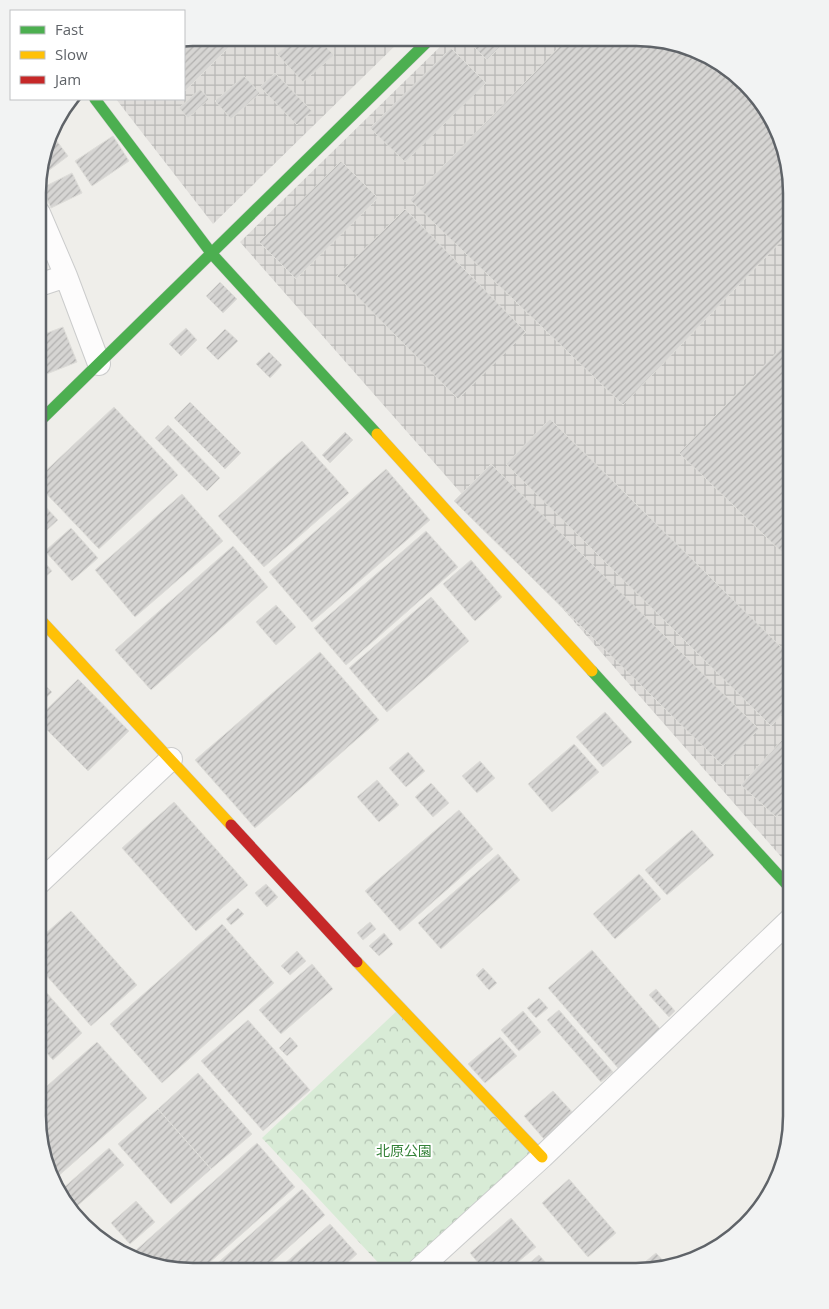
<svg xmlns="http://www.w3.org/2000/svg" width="829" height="1309" font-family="'Open Sans','Noto Sans JP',sans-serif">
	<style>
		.industrial { fill: url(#industrial-grid) }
		.park { fill: url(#park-crowns) }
		.building { fill: url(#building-hatch); stroke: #deddd9 }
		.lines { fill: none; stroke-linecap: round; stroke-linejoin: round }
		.street-casing { stroke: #cbcccc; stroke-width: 24 }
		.fast-casing { stroke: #cacacb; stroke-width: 12 }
		.slow-casing { stroke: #cacacb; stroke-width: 12 }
		.jam-casing { stroke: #cacacb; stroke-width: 12 }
		.street { stroke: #fdfcfc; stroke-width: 22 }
		.fast { stroke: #4caf50; stroke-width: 11 }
		.slow { stroke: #ffc107; stroke-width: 11 }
		.jam { stroke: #c62828; stroke-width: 11 }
		.labels { text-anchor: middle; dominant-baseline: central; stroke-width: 4; stroke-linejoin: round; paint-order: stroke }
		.park-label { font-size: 14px; fill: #348238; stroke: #fff }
		.rim { fill: none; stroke: #5f6368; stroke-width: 2.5 }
	</style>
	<defs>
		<pattern id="industrial-grid" width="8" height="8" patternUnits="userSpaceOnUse" patternTransform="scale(1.25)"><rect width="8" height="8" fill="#dfddda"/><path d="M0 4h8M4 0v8" fill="none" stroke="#b8b7b5"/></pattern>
		<pattern id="park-crowns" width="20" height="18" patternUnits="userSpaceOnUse" patternTransform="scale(1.25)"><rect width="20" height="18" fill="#d8ebd6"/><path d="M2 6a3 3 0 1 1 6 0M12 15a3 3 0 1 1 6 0" fill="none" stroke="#b2c2b1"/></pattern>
		<pattern id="building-hatch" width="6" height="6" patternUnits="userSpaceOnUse" patternTransform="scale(1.25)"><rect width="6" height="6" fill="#d6d5d3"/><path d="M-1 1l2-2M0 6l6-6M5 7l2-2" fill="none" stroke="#b1b0af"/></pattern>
	</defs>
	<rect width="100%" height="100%" fill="#efeeea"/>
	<path class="industrial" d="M194,38H403L213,224L116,99H184V39Z
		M449,38L656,39L731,70L791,194V868L240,242Z"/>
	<path class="park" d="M400,1008L542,1157L417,1271H386L262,1138Z"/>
	<path class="building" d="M194,38H220L229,47L184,92V39Z
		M295,38H318L334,55L303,82L277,54Z
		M465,38H509L487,60Z
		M567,39H656L731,70L780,134L792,194L791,231L623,405L410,200Z
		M451,48L486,83L405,162L370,128Z
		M275,73L312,111L297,125L260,87Z
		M244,76L260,93L231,119L215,101Z
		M200,89L209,99L188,118L179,108Z
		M73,99H82L73,107L70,103Z
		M53,136L68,156L40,177L39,173L49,139Z
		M113,136L129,161L92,186L75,161Z
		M341,161L378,198L296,279L259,242Z
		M72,173L82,193L51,208L42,188Z
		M405,209L526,332L458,399L337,276Z
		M220,282L237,299L223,313L206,296Z
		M63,327L77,362L44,375L39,362V336Z
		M186,328L197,340L181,356L169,344Z
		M225,329L238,341L218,360L206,348Z
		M791,338V561L679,453Z
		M269,352L282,365L270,378L256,364Z
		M190,402L241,453L225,469L174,418Z
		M114,407L178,475L99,549L38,485V478Z
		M550,419L791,657V705L771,726L506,464Z
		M168,425L220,478L207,491L155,438Z
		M345,432L353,440L330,463L322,455Z
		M302,441L349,493L264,567L218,516Z
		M491,464L759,729L723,766L454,501Z
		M386,469L430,520L312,622L269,572Z
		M182,494L223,541L135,617L95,570Z
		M38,499L58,520L38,538Z
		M71,528L98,558L72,581L45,551Z
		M426,531L458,567L346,665L314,628Z
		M233,546L268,587L151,690L115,650Z
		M38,555L52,571L38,583Z
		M471,560L502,597L475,621L443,584Z
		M431,597L469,641L387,712L349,668Z
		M276,605L296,627L276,645L256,622Z
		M320,652L379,720L255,828L195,760Z
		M38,678L52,692L38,705Z
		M78,679L129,731L88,771L38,721V718Z
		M605,712L632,742L603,767L576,737Z
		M791,730V800L776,817L741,785Z
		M574,744L599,772L552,812L528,784Z
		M408,752L425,771L406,787L389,768Z
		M480,761L495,778L477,793L462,776Z
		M377,780L399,805L379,822L357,797Z
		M431,783L449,803L433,817L415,797Z
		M174,802L248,885L196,931L122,848Z
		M459,810L493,849L400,931L365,891Z
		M692,830L714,855L667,895L645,870Z
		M498,854L520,880L441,949L418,923Z
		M639,874L661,899L615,939L593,914Z
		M266,884L278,897L267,907L255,893Z
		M238,908L244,914L231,925L226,919Z
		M71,911L137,985L91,1026L38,966V940Z
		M370,922L376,929L363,940L357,933Z
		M222,924L274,983L162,1083L110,1024Z
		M384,933L393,944L379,956L369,946Z
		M592,950L661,1030L618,1068L548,988Z
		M297,951L306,961L290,975L281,966Z
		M312,964L333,989L281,1034L259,1010Z
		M483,968L497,983L489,990L476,975Z
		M38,983L82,1033L53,1060L38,1043Z
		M656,989L675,1011L669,1017L649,995Z
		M539,998L548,1008L536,1018L527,1008Z
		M559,1010L613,1072L601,1082L547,1020Z
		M523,1011L541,1032L519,1051L501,1030Z
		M248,1020L310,1090L263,1131L201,1061Z
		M290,1037L298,1046L287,1056L279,1048Z
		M500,1037L517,1056L485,1083L468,1064Z
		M97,1042L147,1098L56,1178L48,1168L38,1115V1094Z
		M198,1073L252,1134L211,1169L158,1109Z
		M553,1091L574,1114L544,1139L524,1116Z
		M158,1109L211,1169L171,1204L118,1144Z
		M257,1143L295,1187L201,1270H173L139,1256L135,1251Z
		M109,1148L124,1165L76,1207L61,1190Z
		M569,1179L616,1233L588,1257L542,1203Z
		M302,1189L325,1215L263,1270H214L212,1268Z
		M136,1201L155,1222L130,1244L111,1223Z
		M511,1218L536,1247L507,1271H485L470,1253Z
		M330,1224L357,1254L338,1271H289L283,1265Z
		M656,1253L667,1265L634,1271Z
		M539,1255L553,1271H520Z
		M461,1266L466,1271H455Z"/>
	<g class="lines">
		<g class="street-casing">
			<path id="street" d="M39,213L66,276L99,364
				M39,285L66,276
				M38,884L171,759
				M417,1271L542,1157L791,919"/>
		</g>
		<g class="fast-casing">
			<path id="fast" d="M95,99L212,254L377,434
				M38,423L431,38
				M592,671L791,889"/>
		</g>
		<g class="slow-casing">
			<path id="slow" d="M377,434L592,671
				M38,617L231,825
				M357,962L542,1157"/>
		</g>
		<g class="jam-casing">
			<path id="jam" d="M231,825L357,962"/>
		</g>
		<use href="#street" class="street"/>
		<use href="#fast" class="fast"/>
		<use href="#slow" class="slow"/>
		<use href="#jam" class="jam"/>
	</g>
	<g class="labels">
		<g class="park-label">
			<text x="404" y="1150">北原公園</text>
		</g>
	</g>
	<path d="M0 0H829V1309H0ZM193 46H636A147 147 0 0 1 783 193V1116A147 147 0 0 1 636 1263H193A147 147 0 0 1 46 1116V193A147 147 0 0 1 193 46Z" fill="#f2f3f3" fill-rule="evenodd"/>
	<path class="rim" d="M193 46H636A147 147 0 0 1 783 193V1116A147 147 0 0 1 636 1263H193A147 147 0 0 1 46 1116V193A147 147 0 0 1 193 46Z"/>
	<rect x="10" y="10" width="175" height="90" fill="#ffffff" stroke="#bfc1c3"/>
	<rect x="20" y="26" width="25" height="8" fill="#4caf50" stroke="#bfc1c3"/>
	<text x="55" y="35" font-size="15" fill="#5f6368">Fast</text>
	<rect x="20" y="51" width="25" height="8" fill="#ffc107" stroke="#bfc1c3"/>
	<text x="55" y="60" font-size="15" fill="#5f6368">Slow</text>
	<rect x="20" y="76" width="25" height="8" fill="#c62828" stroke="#bfc1c3"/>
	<text x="55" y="85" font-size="15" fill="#5f6368">Jam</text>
</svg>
